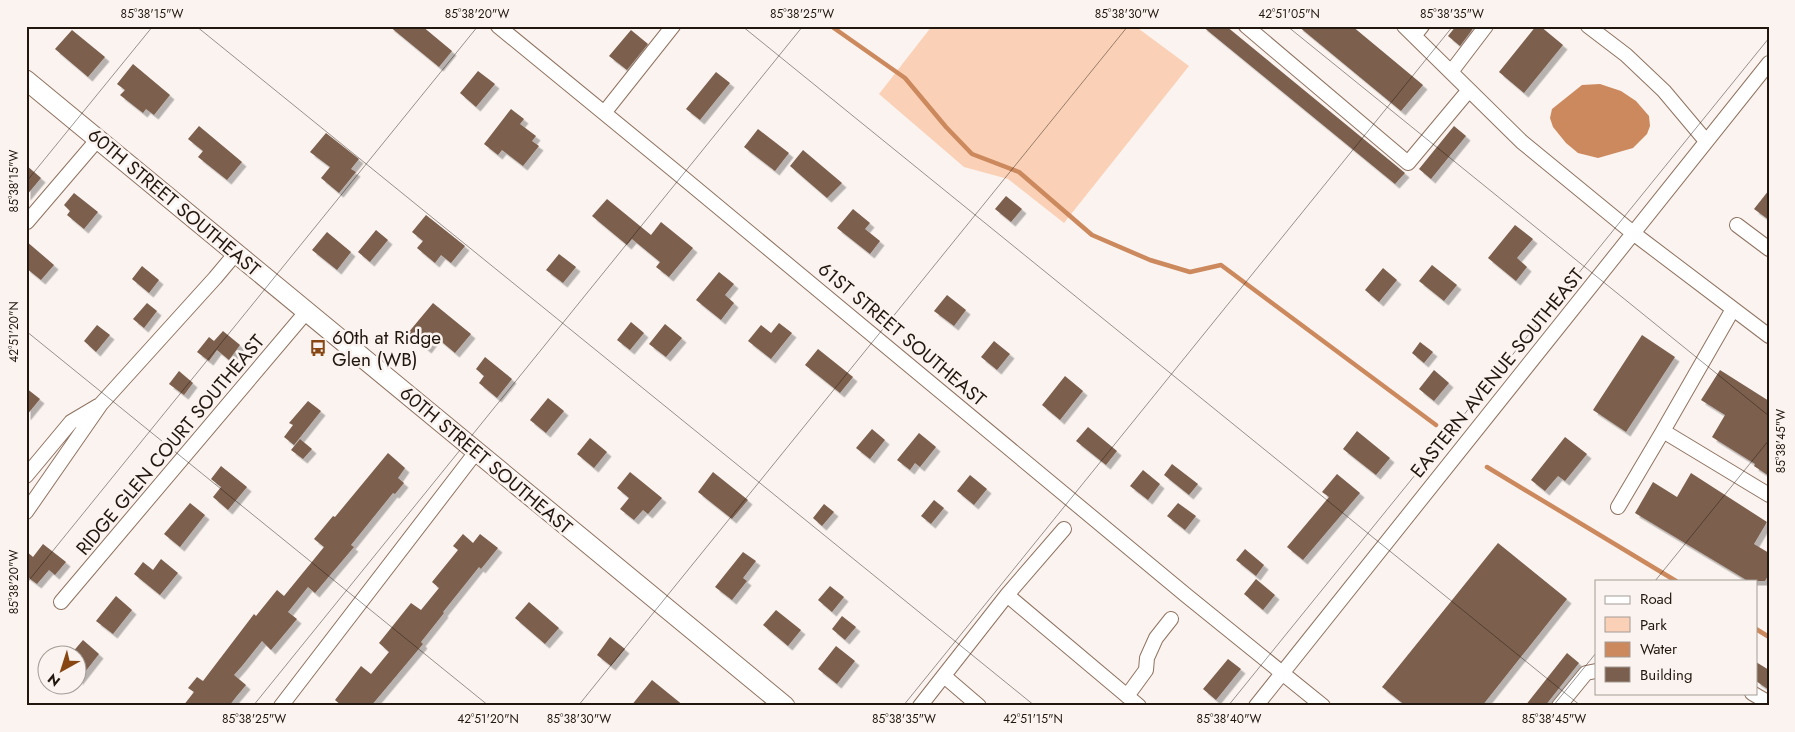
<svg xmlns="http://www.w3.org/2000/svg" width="1795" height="732" font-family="Jost,sans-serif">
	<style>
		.green { fill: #fad1b7 }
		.water { fill: #cc895d }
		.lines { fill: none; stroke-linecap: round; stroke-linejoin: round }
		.stream { stroke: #cc895d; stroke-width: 4.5 }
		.building { fill: #7b5f4e; filter: url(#shadow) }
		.minor-casing { stroke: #907361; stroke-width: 16 }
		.major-casing { stroke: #907361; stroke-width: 21 }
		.minor { stroke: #fff; stroke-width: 14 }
		.major { stroke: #fff; stroke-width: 19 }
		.ticks { fill: none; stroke: #22170f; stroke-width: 1; stroke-opacity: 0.45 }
		.labels { text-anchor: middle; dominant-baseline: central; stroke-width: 5; stroke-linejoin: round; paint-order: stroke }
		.street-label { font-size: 19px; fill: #22170f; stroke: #faf3ef }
		.poi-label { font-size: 19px; fill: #22170f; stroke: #faf3ef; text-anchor: start }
		.neatline { fill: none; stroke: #22170f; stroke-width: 2 }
		.ticks-label { font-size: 12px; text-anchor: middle; fill: #22170f }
	</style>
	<defs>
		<filter id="shadow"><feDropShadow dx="4.5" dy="4.5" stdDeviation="0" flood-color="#0004"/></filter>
	</defs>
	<rect width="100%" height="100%" fill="#faf3ef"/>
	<path class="green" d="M932,26H1135L1189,66L1064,223L1008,179L964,167L879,94Z"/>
	<path class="water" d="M1600,84L1621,91L1636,101L1649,116L1650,126L1647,134L1633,148L1598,158L1578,153L1566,143L1553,127L1550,118L1552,109L1582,85Z"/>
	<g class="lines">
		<path class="stream" d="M831,26L905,78L946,127L972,154L1019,172L1092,235L1150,260L1190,272L1221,265L1436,425
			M1487,467L1676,581
			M1756,629L1769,637"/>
	</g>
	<path class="building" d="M389,26H422L452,51L439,67Z
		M1202,26H1226L1405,173L1395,184Z
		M1298,26H1352L1423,85L1401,111Z
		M1456,26H1475L1460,46L1448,36Z
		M1536,26H1540L1563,45L1524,93L1499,72Z
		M72,30L105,57L88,77L55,49Z
		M631,30L648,44L627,70L609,56Z
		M133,64L170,95L154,115L146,109L143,113L120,95L125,90L117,84Z
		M478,71L495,84L476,107L460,93Z
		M716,72L730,83L700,120L686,109Z
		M511,109L524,119L520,124L536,136L532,141L539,146L523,166L502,150L498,155L484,144Z
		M199,126L242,162L227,180L198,157L203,151L188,139Z
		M1454,126L1466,136L1431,179L1419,169Z
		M758,129L789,153L775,171L744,147Z
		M326,133L359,159L351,169L356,172L339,193L321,178L330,167L310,152Z
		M803,150L842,183L827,198L790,166Z
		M26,165L41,178L26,196Z
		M1769,190V220L1754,209Z
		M74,193L98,212L84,229L67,215L70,211L64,205Z
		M1006,196L1022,209L1011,222L995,209Z
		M607,199L651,235L661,222L693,248L669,277L656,267L660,262L632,239L627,245L592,216Z
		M853,209L870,223L865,229L880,241L870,254L837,228Z
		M426,215L465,246L451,263L441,255L435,263L417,248L423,241L412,232Z
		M1515,225L1533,239L1517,258L1527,267L1516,281L1488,258Z
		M376,230L388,240L370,262L358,252Z
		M327,232L351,252L337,270L312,250Z
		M26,241L54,265L41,280L26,268Z
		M559,254L576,267L563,283L546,270Z
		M1432,265L1457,285L1444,301L1419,281Z
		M142,266L159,280L149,293L132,279Z
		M1383,268L1397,280L1379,302L1365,290Z
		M719,272L734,284L725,295L734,303L721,320L696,300Z
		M947,295L966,310L954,326L934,311Z
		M147,303L157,311L144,328L133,319Z
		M433,303L471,334L455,353L436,337L427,349L408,333Z
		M631,322L644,333L630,350L617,340Z
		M779,323L792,333L771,359L748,341L761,325L771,333Z
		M665,324L682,338L666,357L649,344Z
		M97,325L110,335L96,352L84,341Z
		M223,331L240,345L229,360L217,350L209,361L197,352L209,337L214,341Z
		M1642,335L1675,357L1626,432L1593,410Z
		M994,341L1010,354L997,370L981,357Z
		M1420,342L1433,352L1424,363L1412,353Z
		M818,349L853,377L840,393L805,365Z
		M485,357L512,379L497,398L479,383L484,376L476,369Z
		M1434,370L1449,383L1434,401L1419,389Z
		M1720,370L1769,401V476L1754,466L1755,464L1712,437L1725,415L1701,400Z
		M179,371L193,383L184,395L169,384Z
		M1065,376L1083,391L1060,420L1042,405Z
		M26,388L40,399L26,416Z
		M548,398L564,411L546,433L530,420Z
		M308,401L321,411L294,445L284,437L293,425L289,423Z
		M1088,427L1117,451L1106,465L1076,441Z
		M872,429L885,440L870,459L856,448Z
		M1357,431L1390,458L1376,475L1343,449Z
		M919,433L936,447L920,467L915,463L910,470L897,460Z
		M1565,437L1587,454L1565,481L1558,476L1545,491L1531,480Z
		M590,438L607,452L594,468L577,454Z
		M300,439L312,449L303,459L291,450Z
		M388,453L405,468L398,478L404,483L395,494L393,493L351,545L354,547L315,593L308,587L288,612L297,619L271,650L262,641L242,666L234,675L246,685L236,697L229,706H183L194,692L188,688L197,677L203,681L254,614L256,616L277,590L284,596L324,547L314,539L333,516L335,517Z
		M1172,464L1198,484L1189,495L1164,475Z
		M221,466L247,487L228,510L213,497L221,487L211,479Z
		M1143,470L1160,484L1148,500L1130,486Z
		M630,472L662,498L648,514L643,510L634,520L620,509L629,498L617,488Z
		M713,472L748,500L732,519L698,492Z
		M1691,473L1767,522L1754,544L1769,553V574L1765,581H1748L1635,513L1653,482L1677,497Z
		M1337,474L1360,493L1303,560L1287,547L1329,497L1322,492Z
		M970,475L987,489L974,505L957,491Z
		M934,500L944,508L931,524L921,516Z
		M190,503L205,515L180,547L164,534Z
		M1178,503L1196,516L1185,530L1167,516Z
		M824,504L834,512L822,526L813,518Z
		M463,534L473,543L480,534L498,548L481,569L479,567L443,612L444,613L421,642L423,644L371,706H342L335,700L361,666L371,674L389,652L379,643L411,603L421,610L439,588L432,582L458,550L453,546Z
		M1498,543L1567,599L1482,706H1406L1382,687Z
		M43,544L66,562L55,575L49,570L37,584L26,576V551L33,557Z
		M1245,549L1264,565L1256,576L1236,560Z
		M743,552L756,561L743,578L747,581L732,600L715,587Z
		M161,559L178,573L160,595L134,574L143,562L153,570Z
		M1256,579L1275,595L1263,610L1244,594Z
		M830,586L844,597L832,612L818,600Z
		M116,596L132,610L113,634L96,621Z
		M529,602L559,628L545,644L515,618Z
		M776,610L801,630L788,646L763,625Z
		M842,616L856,627L845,640L832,629Z
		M610,637L625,649L611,666L597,655Z
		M83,640L99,654L78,681V654H71Z
		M836,646L855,661L837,684L818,669Z
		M1567,653L1579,663L1545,706H1525Z
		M1228,659L1241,669L1216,700L1203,689Z
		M1756,662L1769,670V690L1756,681Z
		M652,680L684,706H631Z"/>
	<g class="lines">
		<g class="minor-casing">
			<path id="minor" d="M498,26L681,176L1187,596L1323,706
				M1246,26L1408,163L1469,90
				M1404,26L1522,142L1633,233L1769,336
				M1588,26L1626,55L1664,91L1706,141
				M1414,36L1422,26
				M1451,72L1486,26
				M604,113L673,26
				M27,222L98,139
				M1737,225L1769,249
				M1733,309L1663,431L1769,495
				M26,476L71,422L98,406
				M1618,507L1663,431
				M26,512L101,404L215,278L236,253
				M1007,595L1139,706
				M61,602L307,311
				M944,676L979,706
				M1752,693L1769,703
				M1127,696L1146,670L1147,658L1156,638L1171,619
				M281,706L476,452
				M920,706L1007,595L1064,529
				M1256,706L1769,63
				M1559,706L1586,673L1596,671"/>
		</g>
		<g class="major-casing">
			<path id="major" d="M26,80L785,706"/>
		</g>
		<use href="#minor" class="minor"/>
		<use href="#major" class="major"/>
	</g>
	<path class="ticks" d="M196,26L1035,706M742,26L1581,706M1287,26L1769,416M26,182L153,26M26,331L489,706M1655,581L1769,440M26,584L478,26M253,706L803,26M578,706L1128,26M903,706L1453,26M1228,706L1769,38M1553,706L1596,653"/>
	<defs>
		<g id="bus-bare" transform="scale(1.35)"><path d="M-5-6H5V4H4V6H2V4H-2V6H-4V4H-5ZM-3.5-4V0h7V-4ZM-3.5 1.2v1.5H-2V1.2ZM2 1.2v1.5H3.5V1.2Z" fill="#884613" stroke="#faf3ef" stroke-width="2.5" paint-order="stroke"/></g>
	</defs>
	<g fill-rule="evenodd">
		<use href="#bus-bare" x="318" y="348"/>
	</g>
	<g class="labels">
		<g class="street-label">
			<text transform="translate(174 202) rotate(40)">60TH STREET SOUTHEAST</text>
			<text transform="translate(902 334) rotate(40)">61ST STREET SOUTHEAST</text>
			<text transform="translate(1497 373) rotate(-51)">EASTERN AVENUE SOUTHEAST</text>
			<text transform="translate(170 445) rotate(-50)">RIDGE GLEN COURT SOUTHEAST</text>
			<text transform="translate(486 460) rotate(40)">60TH STREET SOUTHEAST</text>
		</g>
		<g class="poi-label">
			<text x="332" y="337">60th at Ridge<tspan x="332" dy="22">Glen (WB)</tspan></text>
		</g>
	</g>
	<rect width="1795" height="732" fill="none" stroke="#faf3ef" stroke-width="55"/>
	<rect x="1595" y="580" width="162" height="115" fill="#faf3ef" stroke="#a49b95"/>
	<rect x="1605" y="596" width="25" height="8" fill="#ffffff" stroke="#a49b95"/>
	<text x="1640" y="604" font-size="15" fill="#22170f">Road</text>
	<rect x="1605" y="617" width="25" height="15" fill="#fad1b7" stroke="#a49b95"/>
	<text x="1640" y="630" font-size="15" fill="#22170f">Park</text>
	<rect x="1605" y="642" width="25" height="15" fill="#cc895d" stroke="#a49b95"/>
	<text x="1640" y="654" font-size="15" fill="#22170f">Water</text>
	<rect x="1605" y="667" width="25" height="15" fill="#7b5f4e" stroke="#a49b95"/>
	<text x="1640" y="680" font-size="15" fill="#22170f">Building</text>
	<g transform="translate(62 670) rotate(219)"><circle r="24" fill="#faf3ef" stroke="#a49b95"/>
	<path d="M0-4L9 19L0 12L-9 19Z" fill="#884613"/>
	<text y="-8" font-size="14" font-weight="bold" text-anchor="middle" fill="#22170f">N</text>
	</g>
	<rect x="28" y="28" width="1740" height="676" class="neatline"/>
	<g class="ticks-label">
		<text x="152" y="18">85°38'15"W</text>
		<text x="477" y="18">85°38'20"W</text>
		<text x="802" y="18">85°38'25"W</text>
		<text x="1127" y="18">85°38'30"W</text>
		<text x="1289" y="18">42°51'05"N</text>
		<text x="1452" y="18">85°38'35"W</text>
		<text transform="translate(14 181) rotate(-90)" y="4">85°38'15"W</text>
		<text transform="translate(14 332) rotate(-90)" y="4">42°51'20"N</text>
		<text transform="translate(1781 441) rotate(-90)" y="4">85°38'45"W</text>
		<text transform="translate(14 582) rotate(-90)" y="4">85°38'20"W</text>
		<text x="254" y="723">85°38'25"W</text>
		<text x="488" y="723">42°51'20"N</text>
		<text x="579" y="723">85°38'30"W</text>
		<text x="904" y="723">85°38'35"W</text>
		<text x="1033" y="723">42°51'15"N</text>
		<text x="1229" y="723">85°38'40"W</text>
		<text x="1554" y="723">85°38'45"W</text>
	</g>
</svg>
